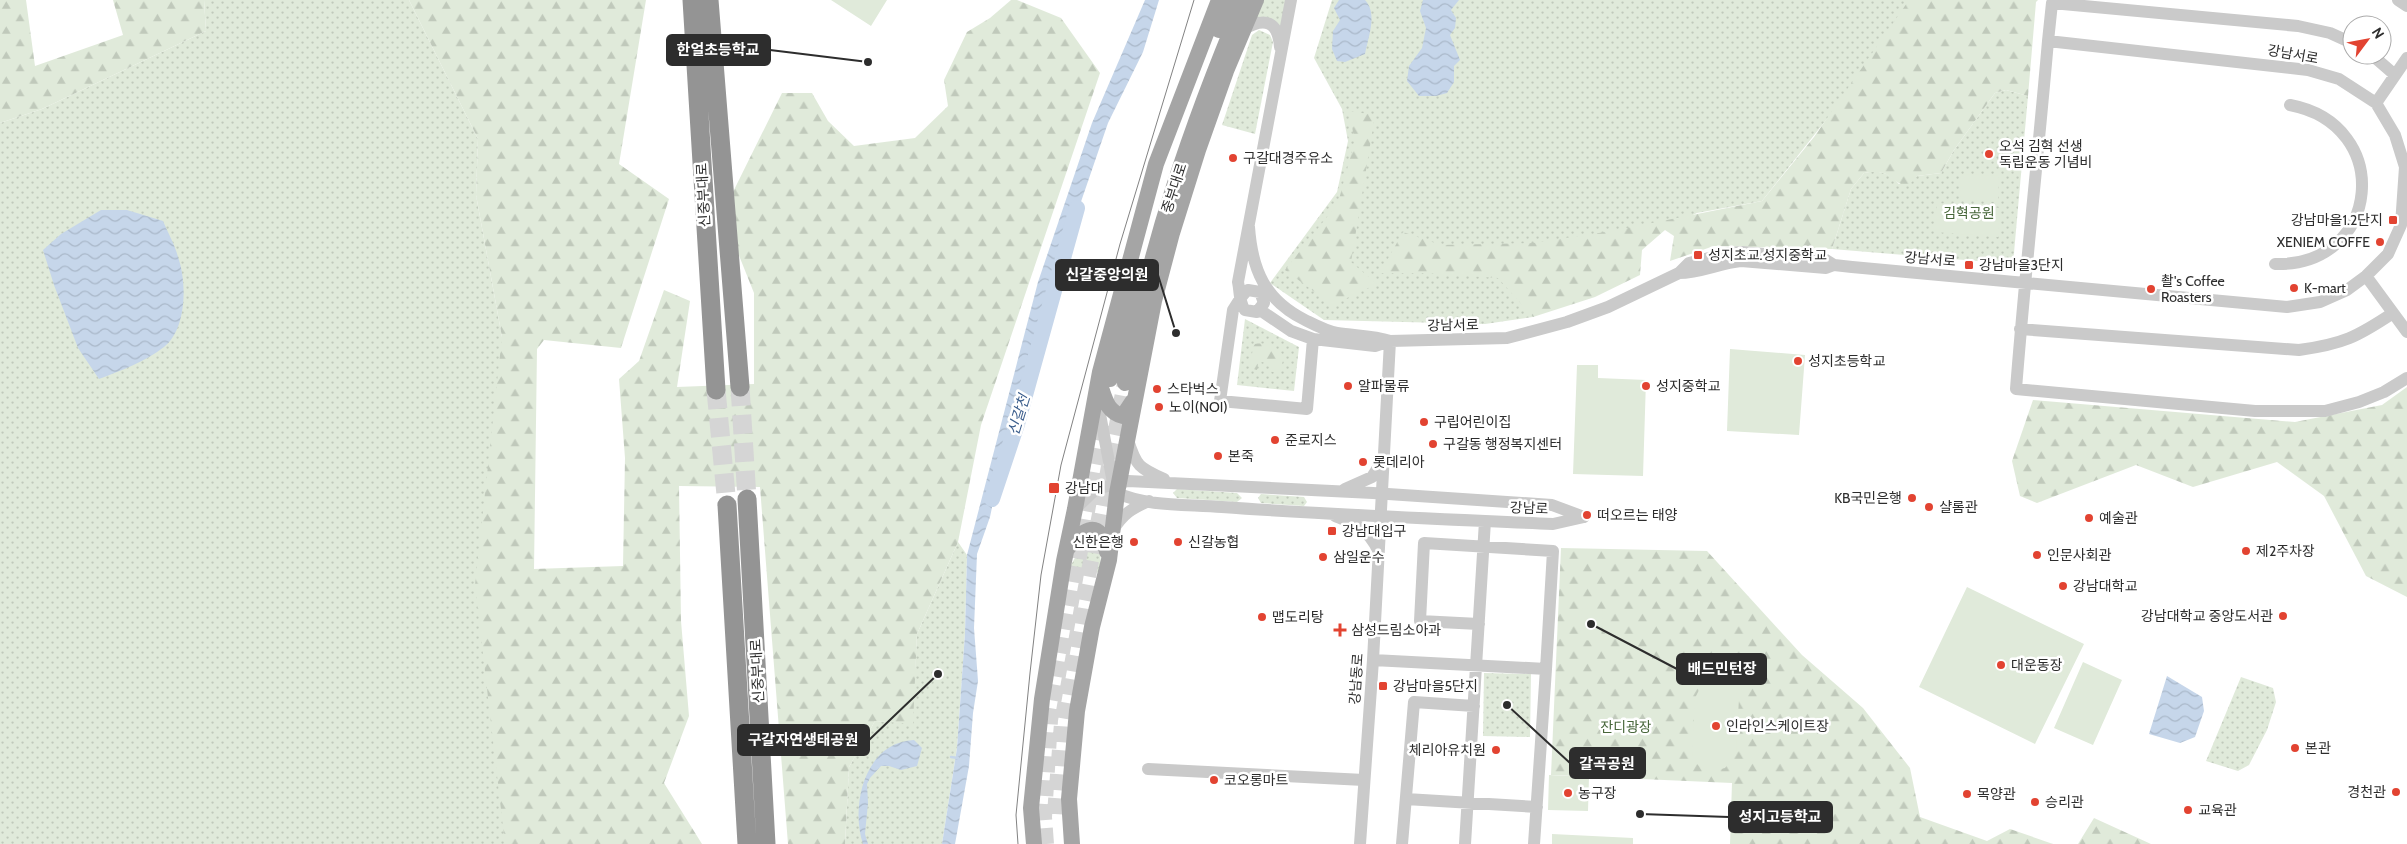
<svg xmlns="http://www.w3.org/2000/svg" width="2407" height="844" font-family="Cabin,'Noto Sans KR',sans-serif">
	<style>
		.grass { fill: url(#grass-dots) }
		.forest { fill: url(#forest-firs) }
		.garden { fill: #e0eada }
		.water { fill: url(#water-waves) }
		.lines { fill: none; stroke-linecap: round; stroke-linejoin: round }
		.stream { stroke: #c6d6ea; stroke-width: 2.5 }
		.river { stroke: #c6d6ea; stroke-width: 16 }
		.major-tunnel { stroke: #d5d5d5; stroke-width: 16; stroke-dasharray: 16 8; stroke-linecap: butt }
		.highway-tunnel { stroke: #d5d5d5; stroke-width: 19; stroke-dasharray: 19 9; stroke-linecap: butt }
		.minor { stroke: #cacaca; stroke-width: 12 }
		.major { stroke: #a5a5a5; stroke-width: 16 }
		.highway { stroke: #949494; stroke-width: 19 }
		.tram { stroke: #828282; stroke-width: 1 }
		.poi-dot { fill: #e24331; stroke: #fff; stroke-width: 2 }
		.labels { text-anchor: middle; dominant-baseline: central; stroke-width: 5; stroke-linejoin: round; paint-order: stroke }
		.street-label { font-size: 14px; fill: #2d2d2d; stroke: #fff }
		.poi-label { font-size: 14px; fill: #2d2d2d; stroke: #fff; text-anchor: start }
		.park-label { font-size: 14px; fill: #48673b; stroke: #fff }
		.water-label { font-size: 15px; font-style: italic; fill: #3d5f8d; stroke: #fff }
		.leader { fill: none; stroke: #2d2d2d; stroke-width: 2 }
		.callout-dot { fill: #2d2d2d; stroke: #fff; stroke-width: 2 }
		.callout { fill: #2d2d2d; stroke: #2d2d2d; stroke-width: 2 }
		.callout-label { font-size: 15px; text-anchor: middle; font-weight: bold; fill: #fff }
	</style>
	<defs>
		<pattern id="grass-dots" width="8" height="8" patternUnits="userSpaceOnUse" patternTransform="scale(1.25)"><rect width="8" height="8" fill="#e0eada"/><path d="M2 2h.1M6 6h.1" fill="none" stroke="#c0c9bb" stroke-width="1.8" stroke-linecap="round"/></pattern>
		<pattern id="forest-firs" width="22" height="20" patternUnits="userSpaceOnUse" patternTransform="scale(1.25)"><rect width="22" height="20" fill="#e0eada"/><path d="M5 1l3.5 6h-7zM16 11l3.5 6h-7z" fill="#c0c9bb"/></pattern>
		<pattern id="water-waves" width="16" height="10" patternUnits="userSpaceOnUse" patternTransform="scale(1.25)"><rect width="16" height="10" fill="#c6d6ea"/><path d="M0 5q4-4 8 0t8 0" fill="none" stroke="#aab8c9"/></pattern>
	</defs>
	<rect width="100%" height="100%" fill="#fff"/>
	<path class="grass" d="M204,0H409L478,139L476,195L502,337L512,844H0V123L42,109L206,31Z
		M1261,0H1289L1282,38L1253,20Z
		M1332,0H1921L1762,201L1697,213L1608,256L1533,317L1485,324L1324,320L1270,283L1337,192L1348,141L1342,109L1314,58Z
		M1259,30L1270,35L1273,42L1255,134L1222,125L1252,35Z
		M2006,90L2028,96L2013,264L1832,249L1851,189L1864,173C1880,170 1888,172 1899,184L1917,176L1941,173L1954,150L1995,93Z
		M1245,319L1299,347L1294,391L1237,385Z
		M1177,489L1237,493L1242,498L1237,502L1177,498L1173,493Z
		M1261,494L1304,497L1307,502L1304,506L1261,503L1258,498Z
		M1093,537L1100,544L1101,573L1070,567L1076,556L1078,543Z
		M958,542L967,555L965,633L957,748L942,844H845L849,767L875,721L912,723L917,634Z
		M1484,673L1531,674L1530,737L1483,736Z
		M2241,677L2273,688L2276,702L2267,730L2249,765L2238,771L2206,761Z"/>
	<path class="forest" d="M0,0H26L35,66L123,35L113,0H204L206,31L42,109L0,123Z
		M409,0H646L619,164L669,199L621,348L544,340L537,349L534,569L623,566L625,458L619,379L639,361L664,290L690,301L677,387L754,384V293L730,233L732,194L782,93H812L828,121L854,146L915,138L948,106L944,80L967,32L990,18L1011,0H1017L1061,18L1100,73L981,425L958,542L917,634L913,724L875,721L849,767L845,844H788L760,487L679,486L681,621L689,716L664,783L702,844H505L475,585L502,337L476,195L478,139Z
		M1909,0H2038L2036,2L2028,96L2006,90L1995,93L1954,150L1941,173L1917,176L1908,186C1886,181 1894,168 1864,173L1851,189L1832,249L1714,246L1670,261L1674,236L1665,230L1642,250L1640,275L1595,297L1533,317L1498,278L1426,273H1380L1403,232L1441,245L1533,243L1612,231L1762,201L1814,137Z
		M1348,111L1375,115L1351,262L1377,284L1332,305L1285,270L1338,203L1355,140Z
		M1255,344C1267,342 1278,347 1284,357L1280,371L1276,373L1270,371L1269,364L1262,362L1258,364L1257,370L1250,368L1253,347Z
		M2407,387V597L2366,576L2324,496L2277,462L2193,487L2136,465L2037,503L2020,496L2012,461L2033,400L2295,422L2382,405Z
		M1561,548L1707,551L1802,655L1863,708L1910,768L1920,817L1987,841L2010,829L2053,844H1730L1732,783L1551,775Z
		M2094,818L2151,844H2078Z"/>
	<path class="garden" d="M831,0H887L871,26Z
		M1961,174L1999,176L1998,202L1960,200Z
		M1937,203L2001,208L1998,237L1935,232Z
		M1730,349L1805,355L1799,435L1727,431Z
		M1577,365H1598V378L1646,380L1643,476L1573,474Z
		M1967,587L2084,644L2035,744L1919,687Z
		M1582,608L1603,609L1601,641L1580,640Z
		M2083,662L2122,680L2093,745L2054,728Z
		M1718,679L1730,683L1739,698L1736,755L1725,768L1709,772L1698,765L1692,756L1695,698L1702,684Z
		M1549,775L1589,777L1588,811L1548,810Z
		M1552,834L1633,838V844H1552Z"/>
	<path class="water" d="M1145,0H1159L1143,52L1108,123L1037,330L1001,464L990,517L977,554L974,628L978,681L973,713L969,766L955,844H942L957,748L965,633L967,555L1038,282L1092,123Z
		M1339,0H1365C1378,14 1368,37 1365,54L1345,62L1337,61L1332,49L1333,31L1340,20L1334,8Z
		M1423,0H1459L1451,10L1456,18L1455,28L1450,35L1460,60L1454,66V82L1447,93L1436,96H1419L1407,81L1409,66L1422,48L1426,28L1420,11Z
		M101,210H127L163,221C168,233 175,245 178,257C187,282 187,329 164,347C145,362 122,370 99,379L78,348L54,285L43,250L61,234Z
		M2167,676L2202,697L2204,711L2195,737L2180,743L2149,734Z
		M914,740L922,748L917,766L901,770L889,766H881L870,778L867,784L868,803L865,834L868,844H863C850,805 865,742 914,740Z"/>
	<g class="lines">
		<path class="stream" d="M951,757L958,758"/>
		<path class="river" d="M992,499L1017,424L1077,208"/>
		<path class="major-tunnel" d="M1055,814L1062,723L1082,608L1125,383
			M1046,844L1044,817L1050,720L1103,421"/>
		<path class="highway-tunnel" d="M740,387L747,499
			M716,390L727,505"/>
		<path class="minor" d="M1291,0L1238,282C1240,291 1239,303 1245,310L1257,312L1264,303L1260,292L1248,290C1242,294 1238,303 1233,310L1220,401L1307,409L1313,339
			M2398,0L2407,6
			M2052,3L2298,26L2330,33L2352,43
			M1244,29C1265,17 1278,21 1280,47
			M2048,41L2052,3L2054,0
			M2372,55L2395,75
			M2376,103L2407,58
			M1249,227C1252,270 1265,300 1305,320C1315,325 1326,331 1337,333C1355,336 1372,335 1390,341L1507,338L1567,322L1608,307L1679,273L1689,263L1729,253L1742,252L1826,260L1834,265L1852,267L2287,307L2320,302L2347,290L2366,276L2388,254L2401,225L2405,167L2395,135L2376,103L2339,79L2308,70L2048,41C2038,157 2025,273 2016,389L2255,411H2325L2359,402L2384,392L2407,378
			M2275,264C2381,267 2395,125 2290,105
			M1679,273C1700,273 1720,263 1741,261L1826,268L1834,265
			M2366,276L2407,332
			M1260,310L1291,331L1313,339L1375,346L1390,341
			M2020,329L2299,350C2343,344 2357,337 2393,313
			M1100,399L1099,409L1113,483L1117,493C1148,507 1189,504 1222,507C1332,515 1443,519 1553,524L1584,517
			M1128,440C1136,466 1139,468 1164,479
			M1345,489L1372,477L1383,460
			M1075,509L1096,489L1128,481L1373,493L1552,505L1584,517
			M1335,516C1357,525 1367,528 1378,550
			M1113,530C1123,514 1132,508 1149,501
			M1479,624L1420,621L1424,543L1553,551L1546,669
			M1373,660L1546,669L1534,844
			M1148,769L1364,780
			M1406,799L1537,807
			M1360,844L1373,660L1390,341
			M1402,844L1414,702L1474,706
			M1465,844L1485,521"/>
		<path class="major" d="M1219,30L1232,0
			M1110,379L1132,293
			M1125,383C1148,250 1192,123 1244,0
			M1100,385C1105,399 1107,412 1123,416L1133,401
			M1067,549C1084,528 1100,518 1107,552
			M1034,844L1031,808L1042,699L1064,561L1075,509L1100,372L1156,164L1219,0
			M1072,844L1069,799L1077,711L1092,627L1109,560L1117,493L1154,301L1172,233L1198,150L1226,71L1256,0"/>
		<path class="highway" d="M692,0L716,390
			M709,0L740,387
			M747,499L766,844
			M727,505L747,844"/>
		<path class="tram" d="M1018,844L1016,815L1030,673L1041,575L1061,465L1120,244L1194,0"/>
	</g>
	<g class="poi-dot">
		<circle cx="1989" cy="154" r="5"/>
		<circle cx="1233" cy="158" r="5"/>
		<rect x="2388" y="215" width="10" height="10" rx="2.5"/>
		<circle cx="2380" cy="242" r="5"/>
		<rect x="1693" y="250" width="10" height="10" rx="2.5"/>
		<rect x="1964" y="260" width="10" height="10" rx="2.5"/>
		<circle cx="2294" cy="288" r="5"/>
		<circle cx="2151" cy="289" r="5"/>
		<circle cx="1798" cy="361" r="5"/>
		<circle cx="1348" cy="386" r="5"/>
		<circle cx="1646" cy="386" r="5"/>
		<circle cx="1157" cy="389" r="5"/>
		<circle cx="1159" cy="407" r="5"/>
		<circle cx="1424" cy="422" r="5"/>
		<circle cx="1275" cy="440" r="5"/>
		<circle cx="1433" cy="444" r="5"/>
		<circle cx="1218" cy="456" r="5"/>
		<circle cx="1363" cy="462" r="5"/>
		<rect x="1048" y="482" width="12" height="12" rx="2.5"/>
		<circle cx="1912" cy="498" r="5"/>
		<circle cx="1929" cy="507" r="5"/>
		<circle cx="1587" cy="515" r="5"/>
		<circle cx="2089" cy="518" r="5"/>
		<rect x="1327" y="526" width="10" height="10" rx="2.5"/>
		<circle cx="1134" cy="542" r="5"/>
		<circle cx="1178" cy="542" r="5"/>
		<circle cx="2246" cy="551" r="5"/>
		<circle cx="2037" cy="555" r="5"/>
		<circle cx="1323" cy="557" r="5"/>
		<circle cx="2063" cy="586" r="5"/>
		<circle cx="2283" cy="616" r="5"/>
		<circle cx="1262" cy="617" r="5"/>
		<path d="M1337.5 622.5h5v5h5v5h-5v5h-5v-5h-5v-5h5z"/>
		<circle cx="2001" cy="665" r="5"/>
		<rect x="1378" y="681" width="10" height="10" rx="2.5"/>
		<circle cx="1716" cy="726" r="5"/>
		<circle cx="2295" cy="748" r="5"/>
		<circle cx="1496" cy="750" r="5"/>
		<circle cx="1214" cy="780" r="5"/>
		<circle cx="2396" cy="792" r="5"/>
		<circle cx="1568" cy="793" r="5"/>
		<circle cx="1967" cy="794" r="5"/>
		<circle cx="2035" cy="802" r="5"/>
		<circle cx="2188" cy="810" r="5"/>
	</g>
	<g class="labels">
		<g class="street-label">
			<text transform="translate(2293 54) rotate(10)">강남서로</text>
			<text transform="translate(1174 188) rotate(-72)">중부대로</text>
			<text transform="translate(703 195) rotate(-93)">신중부대로</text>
			<text transform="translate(1930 259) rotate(5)">강남서로</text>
			<text transform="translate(1453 325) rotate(-1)">강남서로</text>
			<text transform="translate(1529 508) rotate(2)">강남로</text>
			<text transform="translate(757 671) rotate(-93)">신중부대로</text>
			<text transform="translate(1356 679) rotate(-86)">강남동로</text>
		</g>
		<g class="poi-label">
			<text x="1999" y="146">오석 김혁 선생<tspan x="1999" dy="16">독립운동 기념비</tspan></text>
			<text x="1243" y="158">구갈대경주유소</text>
			<text x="2383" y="220" text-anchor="end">강남마을1.2단지</text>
			<text x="2370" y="242" text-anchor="end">XENIEM COFFE</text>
			<text x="1708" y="255">성지초교.성지중학교</text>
			<text x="1979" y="265">강남마을3단지</text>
			<text x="2161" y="281">촬's Coffee<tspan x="2161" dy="16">Roasters</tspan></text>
			<text x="2304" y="288">K-mart</text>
			<text x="1808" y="361">성지초등학교</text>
			<text x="1358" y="386">알파물류</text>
			<text x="1656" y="386">성지중학교</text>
			<text x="1167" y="389">스타벅스</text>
			<text x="1169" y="407">노이(NOI)</text>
			<text x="1434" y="422">구립어린이집</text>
			<text x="1285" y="440">준로지스</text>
			<text x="1443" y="444">구갈동 행정복지센터</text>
			<text x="1228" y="456">본죽</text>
			<text x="1373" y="462">롯데리아</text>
			<text x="1065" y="488">강남대</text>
			<text x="1902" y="498" text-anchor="end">KB국민은행</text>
			<text x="1939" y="507">샬롬관</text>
			<text x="1597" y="515">떠오르는 태양</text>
			<text x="2099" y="518">예술관</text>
			<text x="1342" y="531">강남대입구</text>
			<text x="1124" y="542" text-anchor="end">신한은행</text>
			<text x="1188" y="542">신갈농협</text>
			<text x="2256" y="551">제2주차장</text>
			<text x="2047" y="555">인문사회관</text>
			<text x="1333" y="557">삼일운수</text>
			<text x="2073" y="586">강남대학교</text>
			<text x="2273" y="616" text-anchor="end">강남대학교 중앙도서관</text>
			<text x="1272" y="617">맵도리탕</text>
			<text x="1351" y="630">삼성드림소아과</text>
			<text x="2011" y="665">대운동장</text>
			<text x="1393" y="686">강남마을5단지</text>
			<text x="1726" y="726">인라인스케이트장</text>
			<text x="2305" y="748">본관</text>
			<text x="1486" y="750" text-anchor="end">체리아유치원</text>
			<text x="1224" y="780">코오롱마트</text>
			<text x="2386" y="792" text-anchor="end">경천관</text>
			<text x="1578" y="793">농구장</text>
			<text x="1977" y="794">목양관</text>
			<text x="2045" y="802">승리관</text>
			<text x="2198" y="810">교육관</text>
		</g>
		<g class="park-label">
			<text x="1969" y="213">김혁공원</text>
			<text x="1626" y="727">잔디광장</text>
		</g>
		<g class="water-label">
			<text transform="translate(1019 415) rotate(-73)">신갈천</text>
		</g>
	</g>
	<path class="leader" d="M868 62L770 50M1176 333L1158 275M1591 624L1677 669M938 674L869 740M1507 705L1570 763M1640 814L1729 817"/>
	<g class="callout-dot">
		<circle cx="868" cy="62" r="5"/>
		<circle cx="1176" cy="333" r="5"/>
		<circle cx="1591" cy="624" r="5"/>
		<circle cx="938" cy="674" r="5"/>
		<circle cx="1507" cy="705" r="5"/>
		<circle cx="1640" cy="814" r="5"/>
	</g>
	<g class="callout">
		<rect x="667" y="35" width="103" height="30" rx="5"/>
		<rect x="1056" y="260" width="102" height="30" rx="5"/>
		<rect x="1677" y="654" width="89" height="30" rx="5"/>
		<rect x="738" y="725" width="131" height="30" rx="5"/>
		<rect x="1570" y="748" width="75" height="30" rx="5"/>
		<rect x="1729" y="802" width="103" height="30" rx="5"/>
	</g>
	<g class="callout-label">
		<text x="718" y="55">한얼초등학교</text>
		<text x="1107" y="280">신갈중앙의원</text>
		<text x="1722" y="674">배드민턴장</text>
		<text x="803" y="745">구갈자연생태공원</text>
		<text x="1607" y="769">갈곡공원</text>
		<text x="1780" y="822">성지고등학교</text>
	</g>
	<g transform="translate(2367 40) rotate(58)"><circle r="24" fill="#ffffff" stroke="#ababab"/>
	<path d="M0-4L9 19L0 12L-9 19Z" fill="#e24331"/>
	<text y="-8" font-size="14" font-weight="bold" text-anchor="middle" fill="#2d2d2d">N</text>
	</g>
</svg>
